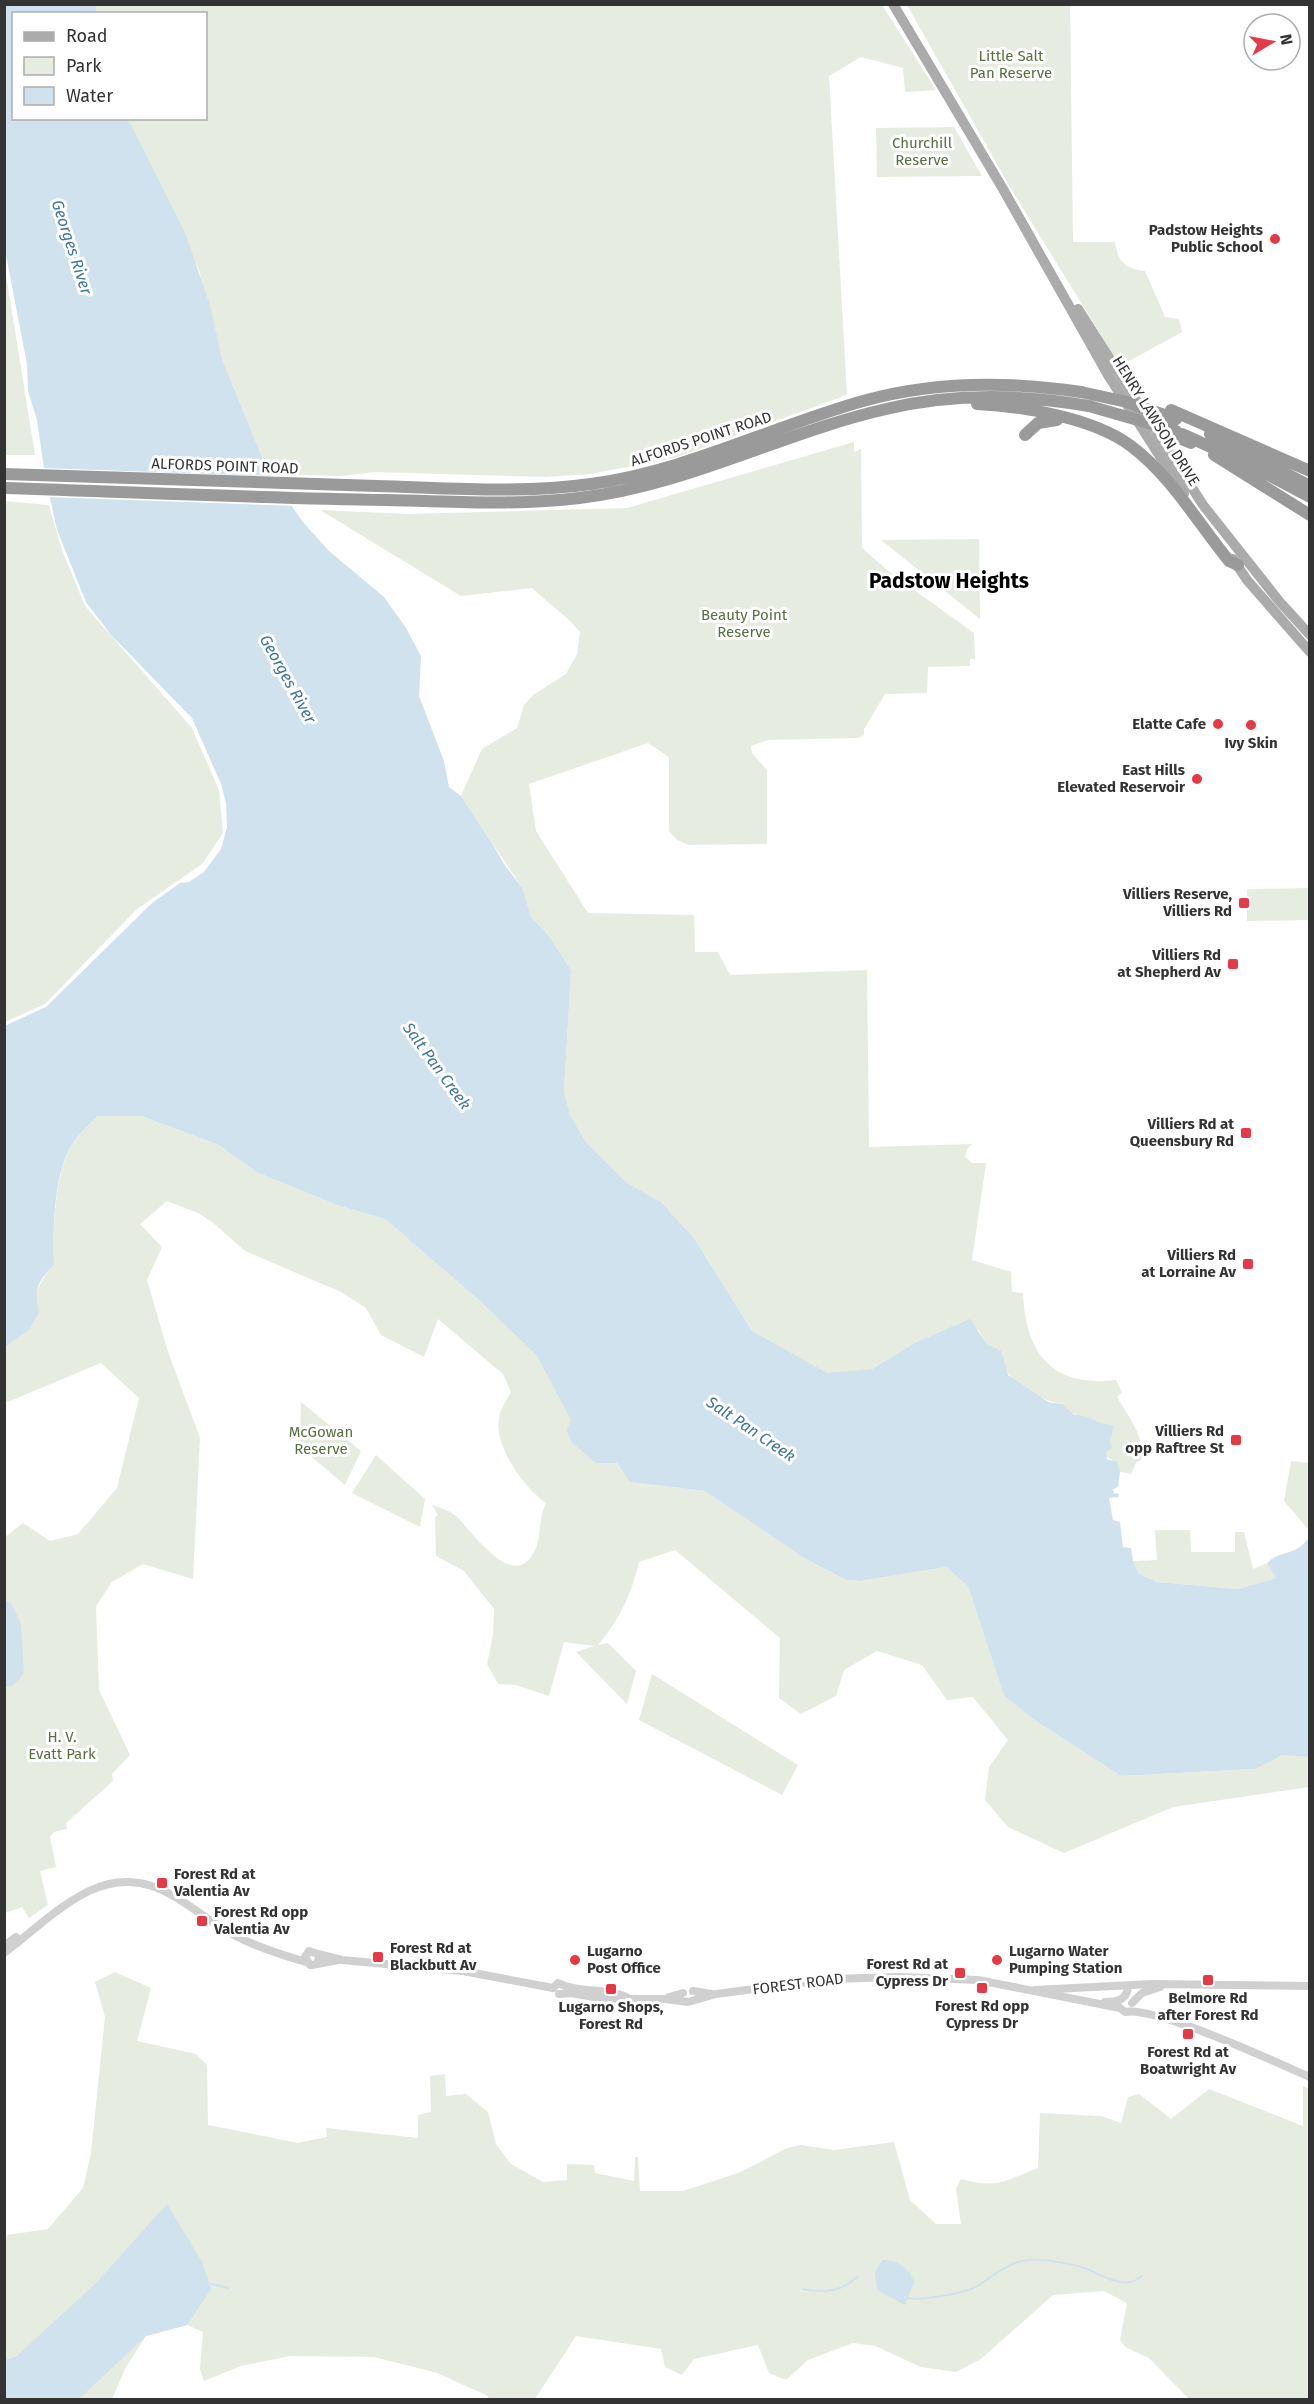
<svg xmlns="http://www.w3.org/2000/svg" width="1314" height="2404" font-family="'Fira Sans',sans-serif">
	<style>
		.green { fill: #e6ecdf }
		.water { fill: #cfe2ee }
		.pier { fill: #fff }
		.lines { fill: none; stroke-linecap: round; stroke-linejoin: round }
		.stream { stroke: #cfe2ee; stroke-width: 2 }
		.minor { stroke: #d0d0d0; stroke-width: 8 }
		.major { stroke: #ababab; stroke-width: 10 }
		.highway { stroke: #9a9a9a; stroke-width: 12 }
		.highway-bridge { stroke: #9a9a9a; stroke-width: 12 }
		.poi-dot { fill: #e63946; stroke: #fff; stroke-width: 2 }
		.labels { text-anchor: middle; dominant-baseline: central; stroke-width: 6; stroke-linejoin: round; paint-order: stroke }
		.park-label { font-size: 15px; fill: #56703f; stroke: #fff }
		.poi-label { font-size: 15px; font-weight: bold; fill: #333; stroke: #fff; text-anchor: end }
		.street-label { font-size: 15px; fill: #333; stroke: #fff }
		.water-label { font-size: 16px; font-style: italic; fill: #3f7597; stroke: #fff }
		.district-label { font-size: 21px; font-weight: bold; fill: #000; stroke: #fff }
	</style>
	<rect width="100%" height="100%" fill="#fff"/>
	<path class="green" d="M96,5H882L936,90L905,92L903,68L861,57L829,76L847,395L674,458L590,474L545,477L374,472L341,476L269,474L222,359L199,270L128,119L206,118V14L96,13Z
		M907,5H1070L1073,242H1115C1118,262 1125,269 1145,271L1165,317L1179,319L1182,332L1120,366L1011,189Z
		M954,127L982,176L877,177L876,128Z
		M4,262L35,455H5Z
		M854,442V452L861,449L862,548L893,575L974,633L975,659H970V666L928,667L927,693L885,694L864,729V735L858,738L768,740L751,746L752,753L767,770V844L689,845L677,840L669,831V757L648,743L529,784L536,831L588,913L694,915L695,952H718L730,975L867,970L869,1147L972,1144L967,1149L965,1157L972,1163H986L972,1260L1011,1272L1012,1292L1023,1293C1025,1353 1052,1388 1116,1380L1122,1392L1117,1397C1129,1417 1144,1436 1142,1459L1136,1463L1131,1474L1120,1472L1112,1460L1105,1456L1111,1432L1098,1422L1068,1412L1062,1404C1040,1401 1001,1380 1002,1355L987,1344L978,1329L913,1344L872,1369L827,1374L752,1331L694,1238L661,1202L627,1183L586,1142L571,1117L564,1092L571,970L549,936L531,917L523,889L461,796L482,749L517,728L524,705L533,695L566,674L577,654L580,632C564,613 549,604 532,588L461,596L320,510L408,514L627,508Z
		M4,501L49,505L62,550L85,606L192,728L219,790L223,833L202,864L137,909L45,1004L5,1022Z
		M979,539L980,619L881,540Z
		M1309,888V920L1247,921V889Z
		M98,1116H141L219,1145L256,1172L337,1205L385,1219L479,1300L537,1356L596,1463H617L631,1482L705,1491L804,1558L846,1580L860,1581L946,1567L968,1586L1004,1696L1036,1721L1121,1776L1255,1769L1282,1754L1309,1757V1787L1173,1807L1064,1853L1008,1827L985,1800L989,1767L1008,1740L973,1697L947,1700L922,1665L877,1651L844,1670L836,1696L801,1714L779,1698L780,1638L675,1550L639,1562C632,1593 619,1621 598,1645L608,1643L636,1671L627,1704L576,1652L594,1646L564,1642L549,1696L516,1685L498,1684L487,1664L493,1635L494,1609L464,1571L436,1556L435,1517L438,1515L432,1505C441,1508 449,1510 457,1517C471,1530 513,1593 534,1552C542,1537 538,1518 546,1503C525,1489 493,1445 499,1418C500,1409 507,1400 511,1392L503,1374L438,1319L424,1357L381,1335L366,1308L341,1292L245,1251L212,1222L198,1213L167,1201L140,1224L162,1247L147,1280L168,1352L200,1438L193,1579L143,1564L112,1582L96,1606L99,1690L130,1755L112,1774L113,1781L66,1823L67,1829L54,1832L50,1837L56,1867L40,1871L48,1905L29,1918L22,1907L5,1913L4,1538L23,1523L50,1541L78,1534L117,1488L139,1398L101,1363L5,1403V1347L29,1330C33,1304 35,1284 54,1265C53,1230 54,1169 75,1140C81,1132 90,1124 98,1116Z
		M301,1402L361,1451L345,1485L300,1447Z
		M376,1455L425,1499L420,1527L352,1493Z
		M1291,1461L1309,1463V1530L1284,1501Z
		M1155,1530H1190L1191,1552H1235V1532H1244L1253,1569L1267,1563L1276,1578L1238,1589L1157,1582L1139,1574L1133,1561L1157,1560Z
		M652,1674L798,1765L782,1795L639,1720Z
		M115,1972L151,1988L137,2041L196,2054L207,2065L208,2125L298,2143L327,2137L326,2128L418,2138V2115L431,2112L430,2076L445,2074L446,2096L466,2094L488,2112L496,2144L511,2164L543,2182L567,2180V2164L594,2165L595,2173L634,2181L635,2157H638L640,2191H683L741,2172L787,2148L801,2145L834,2150L894,2142L910,2200L936,2224H961L956,2189L961,2179C997,2189 1005,2181 1038,2168L1040,2113L1101,2116L1121,2123L1128,2097L1139,2094L1171,2119L1209,2089L1303,2126V2086L1309,2089V2399H1189L1149,2358L1125,2347L1120,2340L1127,2303L1104,2291L1053,2295L981,2359L956,2372L921,2367L875,2346L853,2343L808,2360L786,2380L769,2373L758,2345L694,2359L682,2375L665,2367L661,2349L576,2336L535,2399H490L486,2395L437,2373L374,2357L290,2356L241,2366L204,2381L200,2369L203,2332L187,2325L146,2336L126,2367L112,2399H79L82,2396L5,2381V2244L7,2235L48,2229L83,2188L91,2153L105,2017L95,1982Z"/>
	<path class="water" d="M5,5H96V13L14,14V118L128,119L186,235L210,305L222,359L269,474L303,522L329,551L384,597L406,628L421,656L419,696L444,761L449,787L461,796L492,843L504,864L523,889L531,917L549,936L571,970L564,1092L571,1117L586,1142L627,1183L661,1202L694,1238L752,1331L827,1373L872,1369L913,1344L970,1319L987,1344L1001,1351L1008,1375L1048,1402L1062,1404L1074,1415C1089,1414 1099,1426 1114,1425L1110,1441L1112,1448L1106,1452L1107,1459L1117,1462L1120,1472L1118,1487L1113,1489L1114,1494L1118,1493L1119,1497L1109,1498L1113,1520L1120,1522L1123,1547L1131,1548L1133,1561L1139,1574L1157,1582L1238,1589L1276,1578L1267,1563C1283,1548 1295,1558 1309,1537V1757L1282,1755L1255,1769L1121,1776L1036,1721L1004,1696L968,1586L946,1567L860,1581L846,1580L804,1558L705,1491L630,1482L617,1463H596L572,1443L567,1430L571,1420L537,1356L479,1300L385,1219L337,1205L256,1172L219,1145L141,1116H98C90,1124 81,1132 75,1140C53,1169 53,1230 54,1265C37,1282 34,1289 39,1312L29,1330L5,1347L4,1026L46,1007L152,903L180,883L189,882L204,872L221,849L227,827L226,803L221,784L192,718L111,635L86,602L57,530L45,475L37,420L28,391L27,364L5,250Z
		M4,1600L11,1603L21,1623L24,1673L14,1685L6,1687Z
		M167,2204L202,2262L211,2289L187,2325L146,2336L79,2399H5V2360L17,2356L95,2284Z
		M882,2260C897,2259 909,2268 914,2282L905,2305L877,2290L875,2273Z"/>
	<path class="pier" d="M41,468L274,476L295,506L46,497Z"/>
	<g class="lines">
		<path class="stream" d="M207,2283L228,2288
			M803,2289C825,2293 842,2292 858,2276
			M908,2298C921,2301 968,2293 979,2285C994,2275 1009,2262 1028,2260C1046,2259 1070,2263 1087,2269C1100,2274 1116,2285 1131,2282C1134,2282 1139,2278 1142,2276"/>
		<path class="minor" d="M4,1946L16,1937
			M4,1953C32,1932 58,1906 89,1891C151,1862 186,1909 234,1935C256,1947 282,1955 306,1962
			M318,1954L342,1960L463,1971L553,1988
			M316,1964L319,1959L318,1954L309,1951L305,1957L310,1965H312L338,1960
			M553,1988L558,1983C580,1994 607,1987 628,1998
			M1035,1990L1152,1984L1310,1986
			M693,1991L712,1994
			M559,1994L571,1993L605,1999H665L688,2002L716,1994L830,1979L899,1977L978,1980L1120,2008L1125,2012C1156,2006 1275,2062 1310,2077
			M669,1997L683,1993
			M1105,2002C1117,2002 1127,2000 1128,1987
			M1132,2003L1142,1993L1160,1987"/>
		<path class="major" d="M893,4L1003,189L1108,375L1184,494
			M1078,309L1203,505L1279,601L1310,635
			M1233,559L1247,580L1310,652"/>
		<path class="highway" d="M977,404C1022,406 1094,418 1131,446C1171,476 1198,523 1229,561L1238,565
			M1171,410L1310,471
			M1182,434L1246,463L1310,497
			M1210,434L1310,486
			M1025,435L1038,423L1057,420
			M1214,455L1310,515
			M4,474C129,478 253,483 377,486C448,488 520,494 591,484C686,471 771,427 863,401C934,381 1008,381 1081,392
			M4,488C132,492 259,498 386,500C450,501 515,506 579,498C688,485 781,433 886,409C953,393 1021,394 1089,406"/>
		<path class="highway-bridge" d="M1081,392L1127,402L1176,419
			M1089,406L1176,431
			M1167,433L1191,443"/>
	</g>
	<g class="poi-dot">
		<circle cx="1275" cy="239" r="6"/>
		<circle cx="1218" cy="724" r="6"/>
		<circle cx="1251" cy="725" r="6"/>
		<circle cx="1197" cy="779" r="6"/>
		<rect x="1238" y="897" width="12" height="12" rx="3"/>
		<rect x="1227" y="958" width="12" height="12" rx="3"/>
		<rect x="1240" y="1127" width="12" height="12" rx="3"/>
		<rect x="1242" y="1258" width="12" height="12" rx="3"/>
		<rect x="1230" y="1434" width="12" height="12" rx="3"/>
		<rect x="156" y="1877" width="12" height="12" rx="3"/>
		<rect x="196" y="1915" width="12" height="12" rx="3"/>
		<rect x="372" y="1951" width="12" height="12" rx="3"/>
		<circle cx="575" cy="1960" r="6"/>
		<circle cx="997" cy="1960" r="6"/>
		<rect x="954" y="1967" width="12" height="12" rx="3"/>
		<rect x="1202" y="1974" width="12" height="12" rx="3"/>
		<rect x="976" y="1982" width="12" height="12" rx="3"/>
		<rect x="605" y="1983" width="12" height="12" rx="3"/>
		<rect x="1182" y="2028" width="12" height="12" rx="3"/>
	</g>
	<g class="labels">
		<g class="park-label">
			<text x="1011" y="56">Little Salt<tspan x="1011" dy="17">Pan Reserve</tspan></text>
			<text x="922" y="143">Churchill<tspan x="922" dy="17">Reserve</tspan></text>
			<text x="744" y="615">Beauty Point<tspan x="744" dy="17">Reserve</tspan></text>
			<text x="321" y="1432">McGowan<tspan x="321" dy="17">Reserve</tspan></text>
			<text x="62" y="1737">H. V.<tspan x="62" dy="17">Evatt Park</tspan></text>
		</g>
		<g class="poi-label">
			<text x="1263" y="230">Padstow Heights<tspan x="1263" dy="17">Public School</tspan></text>
			<text x="1206" y="724">Elatte Cafe</text>
			<text x="1251" y="743" text-anchor="middle">Ivy Skin</text>
			<text x="1185" y="770">East Hills<tspan x="1185" dy="17">Elevated Reservoir</tspan></text>
			<text x="1232" y="894">Villiers Reserve,<tspan x="1232" dy="17">Villiers Rd</tspan></text>
			<text x="1221" y="955">Villiers Rd<tspan x="1221" dy="17">at Shepherd Av</tspan></text>
			<text x="1234" y="1124">Villiers Rd at<tspan x="1234" dy="17">Queensbury Rd</tspan></text>
			<text x="1236" y="1255">Villiers Rd<tspan x="1236" dy="17">at Lorraine Av</tspan></text>
			<text x="1224" y="1431">Villiers Rd<tspan x="1224" dy="17">opp Raftree St</tspan></text>
			<text x="174" y="1874" text-anchor="start">Forest Rd at<tspan x="174" dy="17">Valentia Av</tspan></text>
			<text x="214" y="1912" text-anchor="start">Forest Rd opp<tspan x="214" dy="17">Valentia Av</tspan></text>
			<text x="390" y="1948" text-anchor="start">Forest Rd at<tspan x="390" dy="17">Blackbutt Av</tspan></text>
			<text x="587" y="1951" text-anchor="start">Lugarno<tspan x="587" dy="17">Post Office</tspan></text>
			<text x="1009" y="1951" text-anchor="start">Lugarno Water<tspan x="1009" dy="17">Pumping Station</tspan></text>
			<text x="948" y="1964">Forest Rd at<tspan x="948" dy="17">Cypress Dr</tspan></text>
			<text x="1208" y="1998" text-anchor="middle">Belmore Rd<tspan x="1208" dy="17">after Forest Rd</tspan></text>
			<text x="982" y="2006" text-anchor="middle">Forest Rd opp<tspan x="982" dy="17">Cypress Dr</tspan></text>
			<text x="611" y="2007" text-anchor="middle">Lugarno Shops,<tspan x="611" dy="17">Forest Rd</tspan></text>
			<text x="1188" y="2052" text-anchor="middle">Forest Rd at<tspan x="1188" dy="17">Boatwright Av</tspan></text>
		</g>
		<g class="street-label">
			<text transform="translate(1156 421) rotate(58)">HENRY LAWSON DRIVE</text>
			<text transform="translate(701 439) rotate(-18)">ALFORDS POINT ROAD</text>
			<text transform="translate(225 466) rotate(2)">ALFORDS POINT ROAD</text>
			<text transform="translate(798 1984) rotate(-7)">FOREST ROAD</text>
		</g>
		<g class="water-label">
			<text transform="translate(72 247) rotate(72)">Georges River</text>
			<text transform="translate(288 679) rotate(61)">Georges River</text>
			<text transform="translate(437 1066) rotate(54)">Salt Pan Creek</text>
			<text transform="translate(751 1429) rotate(34)">Salt Pan Creek</text>
		</g>
		<g class="district-label">
			<text x="949" y="581">Padstow Heights</text>
		</g>
	</g>
	<rect width="1314" height="2404" fill="none" stroke="#333333" stroke-width="12"/>
	<rect x="12" y="12" width="195" height="108" fill="#ffffff" stroke="#adadad" stroke-width="1.5"/>
	<rect x="24" y="32" width="30" height="9" fill="#ababab" stroke="#adadad" stroke-width="1.5"/>
	<text x="66" y="42" font-size="18" fill="#333333">Road</text>
	<rect x="24" y="57" width="30" height="18" fill="#e6ecdf" stroke="#adadad" stroke-width="1.5"/>
	<text x="66" y="72" font-size="18" fill="#333333">Park</text>
	<rect x="24" y="87" width="30" height="18" fill="#cfe2ee" stroke="#adadad" stroke-width="1.5"/>
	<text x="66" y="102" font-size="18" fill="#333333">Water</text>
	<g transform="translate(1272 42) rotate(80)"><circle r="28" fill="#ffffff" stroke="#adadad" stroke-width="1.5"/>
	<path d="M0-4.5L10 22L0 15L-10 22Z" fill="#e63946"/>
	<text y="-9" font-size="16" font-weight="bold" text-anchor="middle" fill="#333333">N</text>
	</g>
</svg>
